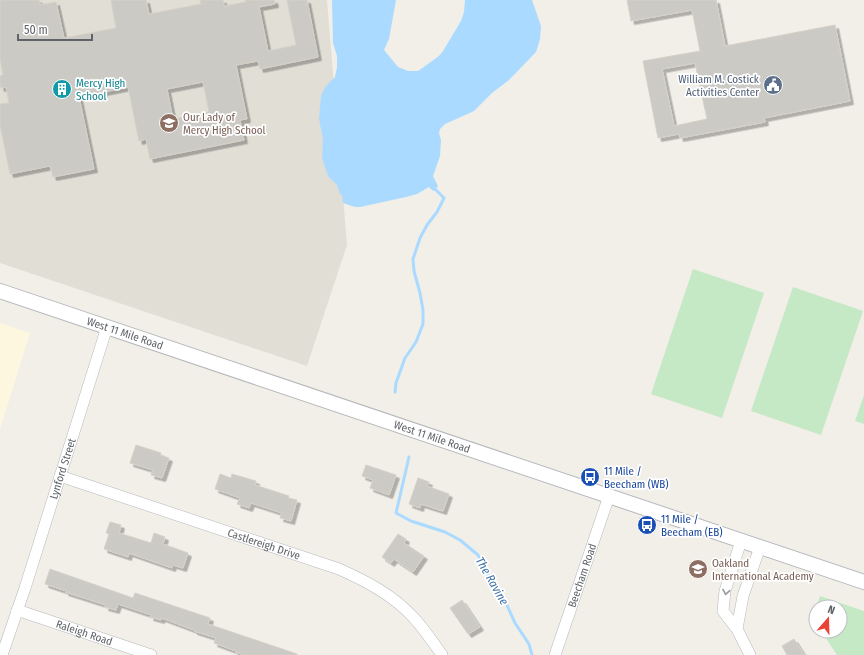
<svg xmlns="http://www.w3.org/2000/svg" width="864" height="655" font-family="'Fira Sans Condensed',sans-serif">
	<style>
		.commercial { fill: #fef7e0 }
		.education { fill: #e1ded6 }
		.green { fill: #c5e8c5 }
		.water { fill: #aadaff }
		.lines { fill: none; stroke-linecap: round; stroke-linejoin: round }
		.stream { stroke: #aadaff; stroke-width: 3 }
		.building { fill: #cccac5; stroke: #d6d1c6; fill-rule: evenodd; filter: url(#shadow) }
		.minor-casing { stroke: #b5b8bc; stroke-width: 12 }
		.tertiary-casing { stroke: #b5b8bc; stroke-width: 16 }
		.minor { stroke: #fff; stroke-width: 11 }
		.tertiary { stroke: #fff; stroke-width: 14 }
		.oneway { stroke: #979a9d }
		.labels { text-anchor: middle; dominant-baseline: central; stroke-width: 3.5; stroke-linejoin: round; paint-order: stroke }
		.service-label { font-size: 11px; fill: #4e5e75; stroke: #fff; text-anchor: end }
		.culture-label { font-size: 11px; fill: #0d838f; stroke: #fff; text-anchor: start }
		.education-label { font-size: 11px; fill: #785e54; stroke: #fff; text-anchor: start }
		.street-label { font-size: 11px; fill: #5f6368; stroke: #fff }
		.transit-label { font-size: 11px; fill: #164399; stroke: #fff; text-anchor: start }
		.water-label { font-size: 12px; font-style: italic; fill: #4174aa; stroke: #fff }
	</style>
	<defs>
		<filter id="shadow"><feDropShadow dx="3.5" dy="3.5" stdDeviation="0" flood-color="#0004"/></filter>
	</defs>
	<rect width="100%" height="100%" fill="#f1efe8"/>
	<path class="commercial" d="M0,323L30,333L0,429Z"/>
	<path class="education" d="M0,0H327L347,245L307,366L0,263Z"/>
	<path class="green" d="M693,269L764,293L722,418L651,394Z
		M793,287L863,311L821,435L751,411Z
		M864,395V424L855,421Z
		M820,596L864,611V655H837L821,631H840V607H816Z"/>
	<path class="water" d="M332,0H396L389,39L384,50L398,67L408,71H418L421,69L439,56L443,51L461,21L464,12L465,0H532L541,26L540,39L536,52L509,80L492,93L474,111L445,124L440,129L439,133L441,140L440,156L433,176L438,186L434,191L432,190L429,187L417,194L406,197L360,207H355L343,203L342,195L340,194L337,185L328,176L322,158L323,139L319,119L321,96L325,87L335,77L337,67V56L333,43Z"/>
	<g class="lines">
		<path class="stream" d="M395,392L396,383L405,358L416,342L423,324V310L420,293L414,271L413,259L420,238L427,225L437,212L444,198L434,188
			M409,457L396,513L411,521L445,532L460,540L478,555L488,574L506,603L515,623L529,644L532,655"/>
	</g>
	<path class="building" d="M0,0H39L40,5L56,2L64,38L116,28L111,0H146L149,14L201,4L200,0H223L224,6L246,2L245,0H274L275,4L259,7L268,51L296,45L287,0H307L318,57L260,69L258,61L236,65L247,119L240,120L244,140L150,159L146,139L139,141L128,87L79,97L94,169L53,177L50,166L10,174L0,125V104L9,103L6,87L1,88L0,83V76L3,75L0,58ZM203,82L209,112L173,119L167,89Z
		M627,0H716L725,46L835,25L850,101L764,118L765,122L680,138L679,134L658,138L643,61L700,51L692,10L631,21ZM695,63L707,119L674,126L662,69Z
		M136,445L161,453L160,455L169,458L162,478L151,475L153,470L130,463Z
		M366,465L396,475L389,495L370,488L373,480L362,476Z
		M220,474L231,478L232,474L256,481L255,485L289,496L288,498L297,500L291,521L280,518L282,513L251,503L249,508L237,504L240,498L215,489Z
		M418,478L429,482L427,486L449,494L443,511L421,504L420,508L409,504Z
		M110,522L121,525L119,533L151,543L154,533L165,537L163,544L188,553L183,568L173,565L172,568L129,553L128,557L104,549L109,534L106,533Z
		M398,534L406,539L404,543L424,556L413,572L394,559L391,563L382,557Z
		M50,569L133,598L135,593L210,618L208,624L297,654V655H244L235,652L236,651L214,643L216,638L194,631V630L162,618L161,620L150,617L151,615L118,604L116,610L105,607L106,605L65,592L66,591L45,584Z
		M462,600L480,627L468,634L450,608Z
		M794,639L804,655H787L782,646Z"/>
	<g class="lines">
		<g class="minor-casing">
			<g id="minor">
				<path id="s1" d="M60,476L339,569C366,581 393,595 414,618C424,629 433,642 442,655"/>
				<path d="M741,541L725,591L723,611L737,629L750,655"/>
				<path id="s2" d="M17,610L151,655"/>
				<path d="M737,629L743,596L760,547"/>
				<path id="s3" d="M2,655L25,588L107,327"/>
				<path id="s4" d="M555,655L609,496"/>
			</g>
		</g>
		<g class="tertiary-casing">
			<g id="tertiary">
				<path id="s5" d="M0,291L864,582"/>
			</g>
		</g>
		<use href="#minor" class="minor"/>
		<use href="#tertiary" class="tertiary"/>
	</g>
	<defs><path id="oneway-chevron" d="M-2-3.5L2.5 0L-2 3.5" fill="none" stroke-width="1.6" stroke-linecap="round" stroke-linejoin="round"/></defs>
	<use class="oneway" href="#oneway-chevron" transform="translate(726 592) rotate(100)"/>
	<defs>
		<g id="civic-disc" transform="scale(1)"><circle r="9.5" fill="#5c6f8a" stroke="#fff"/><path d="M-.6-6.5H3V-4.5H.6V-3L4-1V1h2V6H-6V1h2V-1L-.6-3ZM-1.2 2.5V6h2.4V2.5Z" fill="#fff"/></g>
		<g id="building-disc" transform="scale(1)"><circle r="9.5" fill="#0f9aa8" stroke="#fff"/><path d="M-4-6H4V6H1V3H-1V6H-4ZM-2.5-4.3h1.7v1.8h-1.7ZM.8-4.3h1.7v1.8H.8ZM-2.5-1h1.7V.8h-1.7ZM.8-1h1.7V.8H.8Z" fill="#fff"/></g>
		<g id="school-disc" transform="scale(1)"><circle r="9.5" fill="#8d6e63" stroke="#fff"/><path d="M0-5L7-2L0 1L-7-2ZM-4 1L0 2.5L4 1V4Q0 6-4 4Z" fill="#fff"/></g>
		<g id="bus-disc" transform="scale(1)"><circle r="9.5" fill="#1a4fb4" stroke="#fff"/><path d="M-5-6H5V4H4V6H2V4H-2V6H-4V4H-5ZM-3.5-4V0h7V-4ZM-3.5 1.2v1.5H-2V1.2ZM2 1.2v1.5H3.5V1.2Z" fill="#fff"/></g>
	</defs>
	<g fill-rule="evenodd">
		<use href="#civic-disc" x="773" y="85"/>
		<use href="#building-disc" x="62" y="89"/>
		<use href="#school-disc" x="169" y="123"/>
		<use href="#bus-disc" x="590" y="477"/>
		<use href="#bus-disc" x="647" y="525"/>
		<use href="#school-disc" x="698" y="569"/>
	</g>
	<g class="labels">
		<g class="service-label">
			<text x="759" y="79">William M. Costick<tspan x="759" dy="13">Activities Center</tspan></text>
		</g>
		<g class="culture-label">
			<text x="76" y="83">Mercy High<tspan x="76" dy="13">School</tspan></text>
		</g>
		<g class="education-label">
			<text x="183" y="117">Our Lady of<tspan x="183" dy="13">Mercy High School</tspan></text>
			<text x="712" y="563">Oakland<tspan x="712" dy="13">International Academy</tspan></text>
		</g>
		<g class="street-label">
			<text stroke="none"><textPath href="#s5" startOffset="132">West 11 Mile Road</textPath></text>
			<text stroke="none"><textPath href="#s5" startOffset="456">West 11 Mile Road</textPath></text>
			<text stroke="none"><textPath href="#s3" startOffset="196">Lynford Street</textPath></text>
			<text stroke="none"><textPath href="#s1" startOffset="215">Castlereigh Drive</textPath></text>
			<text stroke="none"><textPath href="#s4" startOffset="84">Beecham Road</textPath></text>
			<text stroke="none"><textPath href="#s2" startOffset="71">Raleigh Road</textPath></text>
		</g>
		<g class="transit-label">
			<text x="604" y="471">11 Mile /<tspan x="604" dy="13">Beecham (WB)</tspan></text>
			<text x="661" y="519">11 Mile /<tspan x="661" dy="13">Beecham (EB)</tspan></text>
		</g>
		<g class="water-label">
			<text transform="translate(492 581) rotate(60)">The Ravine</text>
		</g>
	</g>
	<g transform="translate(828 619) rotate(20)"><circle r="19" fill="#ffffff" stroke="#bfc1c3"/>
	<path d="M0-3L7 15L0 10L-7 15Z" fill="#ea4335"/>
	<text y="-6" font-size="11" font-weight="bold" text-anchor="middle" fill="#5f6368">N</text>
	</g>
	<path d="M18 34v6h74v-6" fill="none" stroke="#5f6368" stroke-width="2"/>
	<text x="24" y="34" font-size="12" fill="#5f6368" stroke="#ffffff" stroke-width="3" paint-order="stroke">50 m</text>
</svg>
